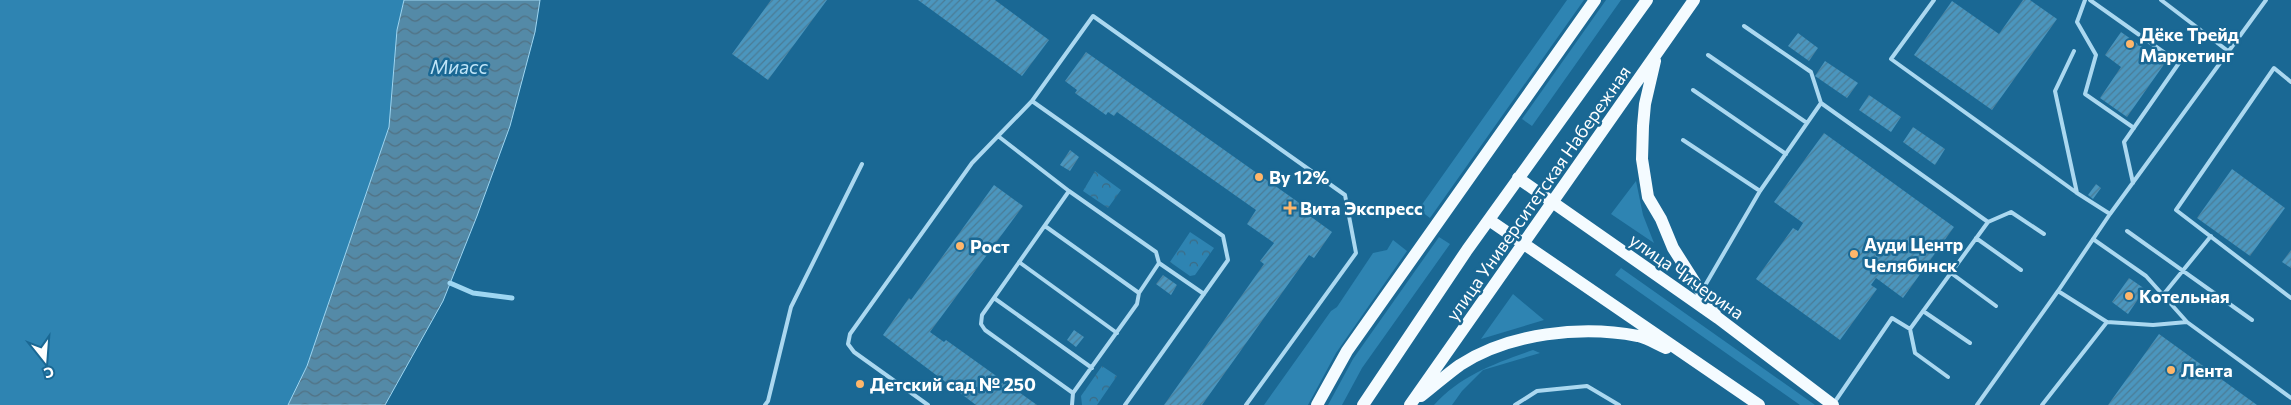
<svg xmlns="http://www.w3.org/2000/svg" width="2291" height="405" font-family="Commissioner,sans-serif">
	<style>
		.green { fill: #2e84b2 }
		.forest { fill: url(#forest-crowns) }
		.water { fill: url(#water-waves); stroke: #9ed6f2 }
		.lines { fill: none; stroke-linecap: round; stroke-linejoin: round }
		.stream { stroke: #9ed6f2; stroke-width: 5 }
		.building { fill: url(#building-hatch) }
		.lane { stroke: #abd8f0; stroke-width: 4 }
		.primary { stroke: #f4fbff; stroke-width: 12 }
		.poi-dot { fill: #ffb66a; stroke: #1a6894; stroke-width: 2 }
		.labels { text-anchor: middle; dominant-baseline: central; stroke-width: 5; stroke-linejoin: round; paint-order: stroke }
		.poi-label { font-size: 18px; font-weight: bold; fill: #fff; stroke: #1a6894; text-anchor: start }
		.street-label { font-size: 18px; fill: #fff; stroke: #1a6894 }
		.water-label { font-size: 19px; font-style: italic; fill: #bfe4f7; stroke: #1a6894 }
	</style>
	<defs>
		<pattern id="forest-crowns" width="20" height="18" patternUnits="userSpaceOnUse" patternTransform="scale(1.25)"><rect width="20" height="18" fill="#2e84b2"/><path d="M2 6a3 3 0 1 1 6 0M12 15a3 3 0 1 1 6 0" fill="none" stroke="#3c6b84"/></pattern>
		<pattern id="water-waves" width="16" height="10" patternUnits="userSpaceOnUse" patternTransform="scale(1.25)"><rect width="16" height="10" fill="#548aa7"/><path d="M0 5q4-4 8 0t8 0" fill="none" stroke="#517183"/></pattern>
		<pattern id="building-hatch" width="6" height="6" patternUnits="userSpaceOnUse" patternTransform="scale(1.25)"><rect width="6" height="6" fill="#4b96be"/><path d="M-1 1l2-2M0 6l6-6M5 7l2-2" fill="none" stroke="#4b7c96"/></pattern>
	</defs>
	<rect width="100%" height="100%" fill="#1a6894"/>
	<path class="green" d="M0,0H404L397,30L389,127L307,366L288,405H0Z
		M1567,0H1584L1430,218L1422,212L1421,206Z
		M1606,0H1621L1532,126L1522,119Z
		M1636,181L1643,215L1654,243L1611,214Z
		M1439,237L1450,244L1362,368L1342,405H1328L1353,359Z
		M1393,240L1407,251L1336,353L1308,405H1264L1331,311L1337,307L1373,253L1387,250Z
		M1621,268L1815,405H1800L1615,275Z
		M1513,294L1544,320L1481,339Z
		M1533,350L1540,353L1483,370L1462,391L1452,405H1434C1461,375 1496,363 1533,350Z"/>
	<path class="forest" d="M1095,171L1121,190L1108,208L1083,191Z
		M1190,232L1214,248L1195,275L1190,276L1170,262Z
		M1102,366L1117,376L1097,405H1082L1081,396Z"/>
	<path class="water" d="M404,0H540L535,32L510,126L477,216L443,301L385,405H288L307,366L389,127L397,30Z"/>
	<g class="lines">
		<path class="stream" d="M450,283L473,293L512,298"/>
	</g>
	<path class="building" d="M771,0H827L768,80L732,54Z
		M918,0H995L1049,40L1022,76Z
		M2023,0H2030L2057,19L1992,110L1914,55L1952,1L1999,34Z
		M2121,32L2165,63L2127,117L2100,98L2121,67L2105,55Z
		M1798,33L1818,48L1809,61L1788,46Z
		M1086,52L1305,207L1303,211L1332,232L1314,258L1309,255L1202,405H1164L1264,264L1260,261L1274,243L1247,224L1256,210L1117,112L1114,116L1108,112L1106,115L1075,93L1077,90L1065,81Z
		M1825,61L1858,83L1847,98L1815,76Z
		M1869,95L1901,117L1891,132L1859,110Z
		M1913,127L1945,149L1935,165L1903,142Z
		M1824,133L1954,227L1903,298L1876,278L1871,285L1877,289L1840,340L1756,279L1793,228L1798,231L1803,223L1774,202Z
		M1070,150L1079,157L1070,171L1060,165Z
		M2232,169L2285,208L2250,256L2197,218Z
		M2096,184L2101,188L2093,199L2088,195Z
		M994,185L1023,206L930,332L944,342L946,340L1037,405H976L883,335L909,298L911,300Z
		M2291,250V268L2282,262Z
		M1163,275L1177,285L1171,295L1156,284Z
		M2129,278L2145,289L2128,314L2112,302Z
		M1074,330L1084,337L1076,347L1067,340Z
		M2159,334L2257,405H2108Z"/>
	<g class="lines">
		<path class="lane" d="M1934,0L1891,59L2077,193L2110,214
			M2085,0L2077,22L2096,55L2085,94L2134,128
			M2090,0L2179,63L2124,142L2133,183
			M2161,0L2228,51
			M1744,26L1811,72L1821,103
			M2074,51L2055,91L2077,193
			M1708,55L1807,123
			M2291,82L2274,68L2176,210L2291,298
			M1693,90L1786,154
			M998,136L1069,191L982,315L981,324L985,330L1073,393
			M1683,140L1760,191
			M1069,191L1156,252L1159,263L1139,293L1137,304L1073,393L1072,405
			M1988,222L2011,212L2044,234
			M1045,226L1139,293
			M2127,231L2252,320
			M1976,238L2021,270
			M2093,239L2146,276L2187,322
			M1019,262L1117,333
			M1159,263L1204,294
			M1951,273L1996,306
			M1703,289L1760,191L1821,103L1988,222L1910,329L1892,318L1834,403
			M2058,291L2110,214L2266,0
			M2163,295L2211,236
			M994,298L1092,368
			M1923,311L1970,343
			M1910,329L1915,353L1948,377
			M765,405L768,401L791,307L862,164
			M928,405L854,352L848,344L850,334L972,163L1032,101
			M1125,405L1228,260L1223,236L1032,101L1093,16L1345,195L1356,253L1246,405
			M1515,405L1537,391L1587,386L1619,405
			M1977,405L2058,291L2107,322L2153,325L2187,322L2291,398
			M2042,405L2107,322"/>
		<path class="primary" d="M1655,61L1645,104L1643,126L1642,159L1648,197L1661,219L1673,248L1715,314
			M1518,178L1718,318L1833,405
			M1489,220L1759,405
			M1421,396C1434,386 1446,375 1460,365C1509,333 1582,325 1638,336C1647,338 1657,344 1666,348
			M1317,405L1347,351L1595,0
			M1363,405L1467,250L1647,0
			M1410,405L1694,0"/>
	</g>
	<g class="poi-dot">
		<circle cx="2130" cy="44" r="5"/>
		<circle cx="1259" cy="177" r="5"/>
		<path d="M1287.5 200.5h5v5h5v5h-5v5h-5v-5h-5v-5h5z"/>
		<circle cx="960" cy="246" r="5"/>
		<circle cx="1854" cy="254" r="5"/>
		<circle cx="2129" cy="296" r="5"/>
		<circle cx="2171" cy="370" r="5"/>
		<circle cx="860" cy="384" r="5"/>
	</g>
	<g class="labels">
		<g class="poi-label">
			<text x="2140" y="34">Дёке Трейд<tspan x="2140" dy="21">Маркетинг</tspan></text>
			<text x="1269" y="177">Ву 12%</text>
			<text x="1300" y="208">Вита Экспресс</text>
			<text x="1864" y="244">Ауди Центр<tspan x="1864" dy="21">Челябинск</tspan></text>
			<text x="970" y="246">Рост</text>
			<text x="2139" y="296">Котельная</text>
			<text x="2181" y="370">Лента</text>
			<text x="870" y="384">Детский сад № 250</text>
		</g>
		<g class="street-label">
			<text transform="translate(1538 193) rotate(-55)">улица Университетская Набережная</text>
			<text transform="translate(1687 276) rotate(35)">улица Чичерина</text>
		</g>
		<g class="water-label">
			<text x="459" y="66">Миасс</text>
		</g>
	</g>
	<g transform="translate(45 360) rotate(163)" stroke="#1a6894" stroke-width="4" paint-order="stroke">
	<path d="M0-4L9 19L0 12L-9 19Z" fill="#ffffff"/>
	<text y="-8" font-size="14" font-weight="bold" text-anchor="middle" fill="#ffffff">С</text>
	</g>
</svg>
